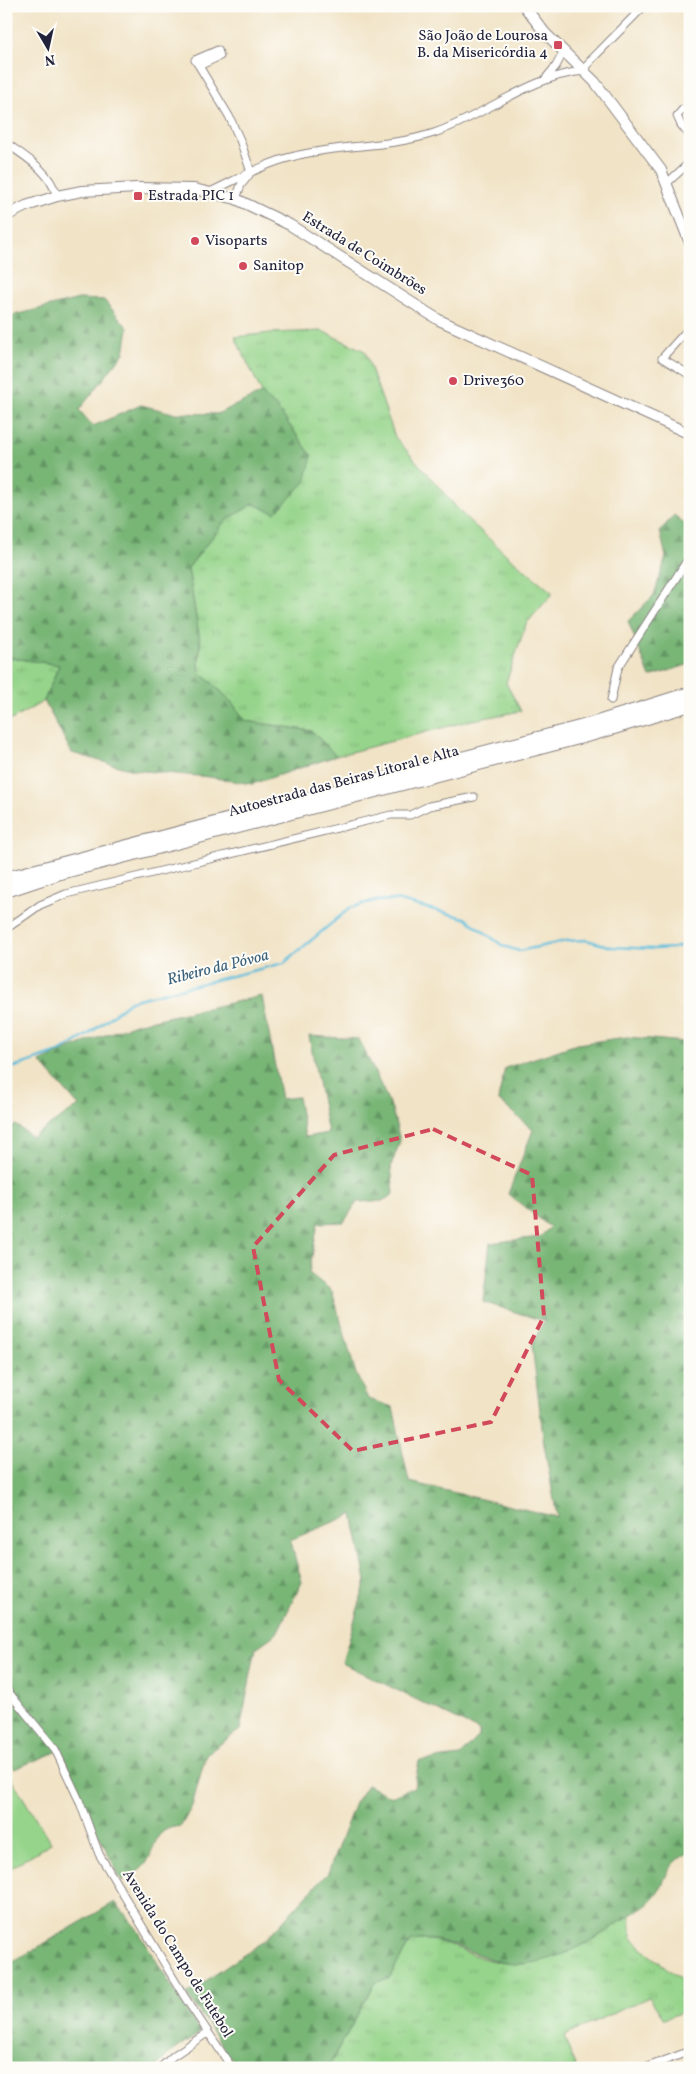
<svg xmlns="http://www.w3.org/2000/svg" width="696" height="2074" font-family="Vollkorn,serif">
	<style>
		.grass { fill: url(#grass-tufts); stroke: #5c7b62 }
		.forest { fill: url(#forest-firs); stroke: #4d6c58 }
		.pitch { fill: #95d48a; stroke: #5c7b62 }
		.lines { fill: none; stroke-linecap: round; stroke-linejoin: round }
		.stream { stroke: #5bbcda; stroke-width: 2.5 }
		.street-casing { stroke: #8a8280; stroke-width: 9 }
		.secondary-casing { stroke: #8a8280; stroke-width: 12 }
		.highway-casing { stroke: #8a8280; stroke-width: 14 }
		.street { stroke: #fff; stroke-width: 7 }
		.secondary { stroke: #fff; stroke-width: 10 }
		.highway { stroke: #fff; stroke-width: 12 }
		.marked { fill: none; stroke: #d1495b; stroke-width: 4; stroke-dasharray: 10 6; stroke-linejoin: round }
		.poi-dot { fill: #d1495b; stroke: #fdfcf7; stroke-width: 2 }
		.labels { text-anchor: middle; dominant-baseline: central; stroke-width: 4; stroke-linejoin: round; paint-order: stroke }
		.poi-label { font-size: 15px; fill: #22223b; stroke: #fdfcf7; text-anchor: start }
		.street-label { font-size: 15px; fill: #22223b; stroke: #fdfcf7 }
		.water-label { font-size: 16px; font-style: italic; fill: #39607b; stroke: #fdfcf7 }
	</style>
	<defs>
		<pattern id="grass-tufts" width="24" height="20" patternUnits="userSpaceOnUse" patternTransform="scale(1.25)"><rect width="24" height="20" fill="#95d48a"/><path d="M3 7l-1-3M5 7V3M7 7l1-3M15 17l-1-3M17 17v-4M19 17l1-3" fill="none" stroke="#80b678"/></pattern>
		<pattern id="forest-firs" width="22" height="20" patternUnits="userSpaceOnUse" patternTransform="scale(1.25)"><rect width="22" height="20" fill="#78b676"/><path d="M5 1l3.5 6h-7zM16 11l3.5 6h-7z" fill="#629462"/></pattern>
	</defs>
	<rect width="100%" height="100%" fill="#fdfcf7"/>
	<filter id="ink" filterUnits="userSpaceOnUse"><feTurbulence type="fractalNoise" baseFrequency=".02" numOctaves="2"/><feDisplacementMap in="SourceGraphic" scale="10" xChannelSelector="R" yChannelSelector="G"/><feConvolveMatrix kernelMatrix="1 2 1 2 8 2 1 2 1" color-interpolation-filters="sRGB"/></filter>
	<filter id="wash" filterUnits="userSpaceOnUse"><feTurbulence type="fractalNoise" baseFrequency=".0096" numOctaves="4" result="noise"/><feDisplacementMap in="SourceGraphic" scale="20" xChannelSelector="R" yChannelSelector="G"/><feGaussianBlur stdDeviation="1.12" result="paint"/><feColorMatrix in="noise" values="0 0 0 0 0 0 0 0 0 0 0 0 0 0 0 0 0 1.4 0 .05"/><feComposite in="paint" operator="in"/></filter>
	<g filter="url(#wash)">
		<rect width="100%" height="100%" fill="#f1e3c6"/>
		<path class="grass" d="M322,331L365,351L395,437L464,516L508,556L553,593L526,624L506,683L521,711L468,721L336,756L312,731L246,721L229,699L199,671L200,641L188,568L225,521L253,504L312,456L280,412L262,393L235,337L270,333Z
			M6,657L59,665L44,701L6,723Z
			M630,1915L632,1938L649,1954L690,1986V2009L664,2019L649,1997L564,2036L576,2068H328L375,1983L389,1978L410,1942C436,1934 458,1950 482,1958C537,1976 587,1945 630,1915Z"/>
		<path class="forest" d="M79,299L104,300L128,328L124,353L79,410L93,426L141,405L173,413L217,414L262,393L280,412L312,456L305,482L275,513L253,504L225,521L188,568L200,641L199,671L229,699L246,721L312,731L336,756L252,784L209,777L133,770L72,753L44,701L59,665L6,657V317Z
			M674,515L690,528V664L650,677L628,621L654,595L666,557L660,531Z
			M262,996L281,1099L298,1097L305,1137L328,1133L309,1036L359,1039L392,1109L400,1141L391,1166L394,1194L382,1201L357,1202L344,1222L318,1223L309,1273L332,1291L356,1374L368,1399L393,1407L409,1482L557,1517L544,1444L532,1345L544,1321L483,1302L490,1243L540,1237L550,1227L508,1194L533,1130L498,1100L505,1068L577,1044L627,1037L685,1042L690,1039V1852C661,1867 669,1883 651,1901C644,1908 634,1913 626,1918C595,1940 562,1960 523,1964C484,1967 446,1930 410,1942L389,1978L375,1983L328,2068H237L187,1994L264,1941L328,1873L355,1803L367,1785L391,1797L414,1787L419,1761L460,1756L479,1736V1731L474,1728L342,1663L366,1581L353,1514L290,1540L302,1582L277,1633L256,1648L240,1730L206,1754L192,1806L181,1826C153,1829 158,1842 147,1862C143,1870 129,1876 122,1881L96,1830L61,1750L14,1769L6,1756V1130L16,1125L32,1137L79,1106L40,1062L70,1048L135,1024Z
			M115,1902L137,1929L200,2033L169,2054L155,2068H6V1966Z"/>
		<path class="pitch" d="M6,1770L51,1843L6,1871Z"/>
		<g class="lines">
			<path class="stream" d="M6,1070L59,1052L89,1034L130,1001L284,963L350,908L373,901L396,900L465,918L503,946L519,951L566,941L586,940L612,947L655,949L674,948L690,943"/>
		</g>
	</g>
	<g filter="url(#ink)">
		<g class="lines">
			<g class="street-casing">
				<path id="street" d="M199,66L195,60L218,50L220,56L199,66L229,116L240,140L251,172
					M546,78L556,66L564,51
					M690,107L683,109L677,116L681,125L690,136
					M6,143C27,158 49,170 57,196
					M667,183L690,162
					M210,192C238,179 265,163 295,156C340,144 389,148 434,133C485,116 529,76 584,71L591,60L644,6
					M236,199L241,185L249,175
					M690,327L662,358L690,375
					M611,700L618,668L690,556
					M6,929L40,905L66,894L391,815H410L429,806L474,797
					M6,1689L55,1749L79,1800L99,1854L184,1996L232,2068
					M160,2068L173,2056L207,2033
					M645,2068L690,2051"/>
			</g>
			<g class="secondary-casing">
				<path id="secondary" d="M524,6L545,33L595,82L661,170L690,243
					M6,216L26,206L57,196L82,191L137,188L194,189L236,199L290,225L439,320L690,434"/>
			</g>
			<g class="highway-casing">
				<path id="highway" d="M6,878L591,724L690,693
					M6,891L57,874L594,734L690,705"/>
			</g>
			<use href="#street" class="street"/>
			<use href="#secondary" class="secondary"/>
			<use href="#highway" class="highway"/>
		</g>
	</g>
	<path class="marked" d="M433,1129L532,1175L544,1316L491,1422L353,1451L279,1380L253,1247L334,1155Z"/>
	<g class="poi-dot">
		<rect x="553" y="40" width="10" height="10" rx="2.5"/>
		<rect x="133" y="191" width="10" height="10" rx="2.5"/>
		<circle cx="195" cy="241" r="5"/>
		<circle cx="243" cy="266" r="5"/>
		<circle cx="453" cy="381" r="5"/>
	</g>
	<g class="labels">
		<g class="poi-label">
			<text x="548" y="36" text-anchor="end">São João de Lourosa<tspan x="548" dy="17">B. da Misericórdia 4</tspan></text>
			<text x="148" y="196">Estrada PIC 1</text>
			<text x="205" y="241">Visoparts</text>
			<text x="253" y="266">Sanitop</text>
			<text x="463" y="381">Drive360</text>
		</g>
		<g class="street-label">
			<text transform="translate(364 254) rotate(32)">Estrada de Coimbrões</text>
			<text transform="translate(344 782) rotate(-15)">Autoestrada das Beiras Litoral e Alta</text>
			<text transform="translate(177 1954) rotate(58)">Avenida do Campo de Futebol</text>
		</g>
		<g class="water-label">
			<text transform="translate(218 968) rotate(-14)">Ribeiro da Póvoa</text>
		</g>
	</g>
	<rect width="696" height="2074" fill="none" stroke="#fdfcf7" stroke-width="25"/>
	<g transform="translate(48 48) rotate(171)" stroke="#fdfcf7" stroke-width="4" paint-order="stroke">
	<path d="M0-4L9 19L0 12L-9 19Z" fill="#22223b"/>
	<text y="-8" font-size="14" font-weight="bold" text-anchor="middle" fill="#22223b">N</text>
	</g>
</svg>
